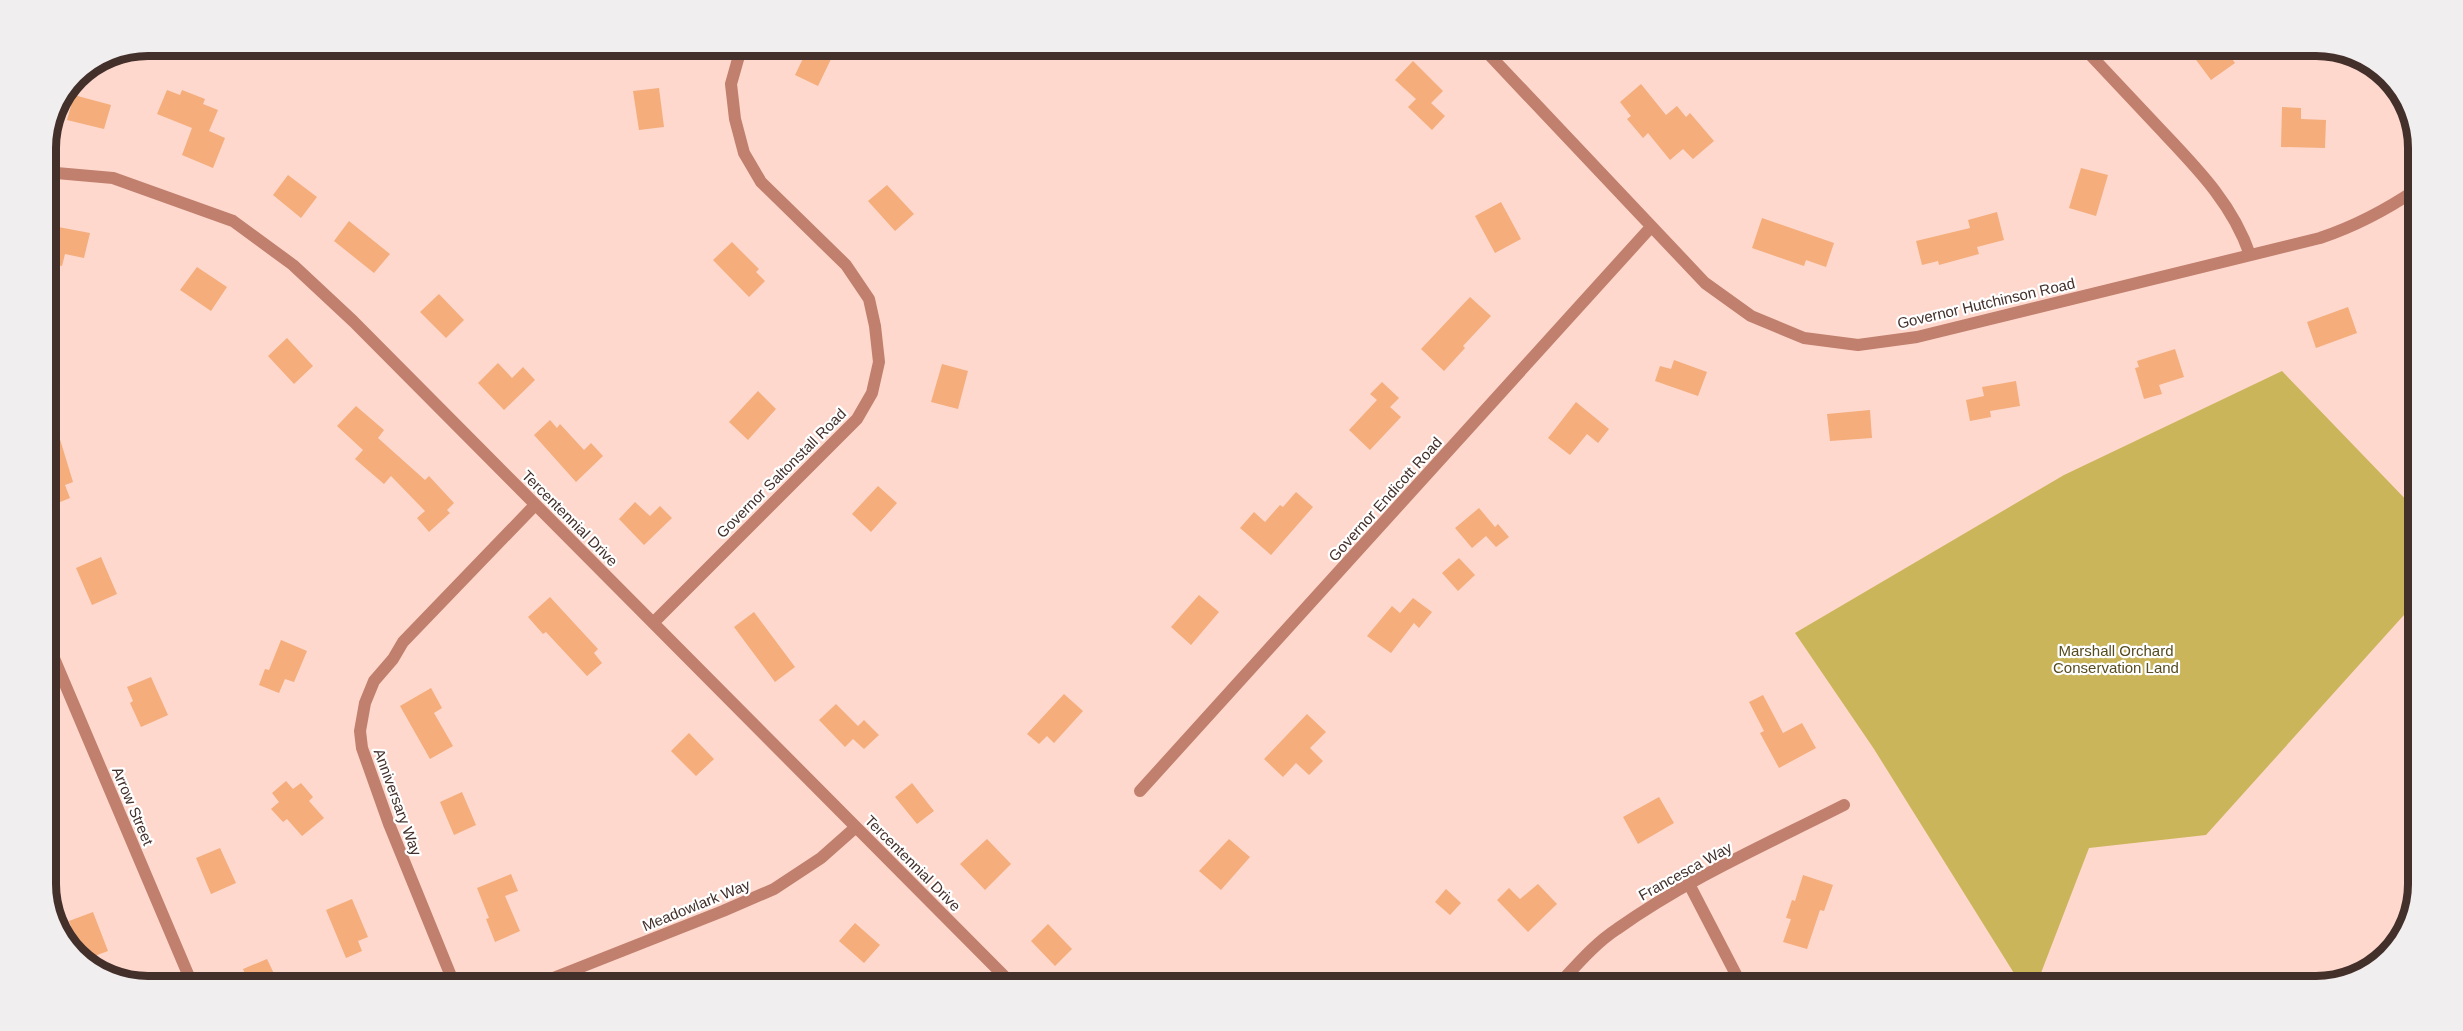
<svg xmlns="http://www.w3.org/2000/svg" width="2463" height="1031" font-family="Arial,sans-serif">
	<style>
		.green { fill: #cbb55b }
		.building { fill: #f4ad7b }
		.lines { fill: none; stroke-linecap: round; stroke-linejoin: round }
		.street { stroke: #c17f6d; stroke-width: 12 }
		.labels { text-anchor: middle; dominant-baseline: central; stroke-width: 4.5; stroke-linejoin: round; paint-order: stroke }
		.street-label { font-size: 15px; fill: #43302b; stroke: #fff }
		.park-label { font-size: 15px; fill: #574c1f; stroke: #fff }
		.rim { fill: none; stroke: #43302b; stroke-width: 8 }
	</style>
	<rect width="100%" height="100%" fill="#fed8cd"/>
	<path class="green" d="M2282,371L2414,508L2413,605L2206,835L2089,848L2036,986H2022L1874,749L1795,633L2064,475Z"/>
	<path class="building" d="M2185,45H2222L2235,63L2211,80Z
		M809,46L832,57L818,86L795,75Z
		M1413,61L1443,91L1431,103L1445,116L1432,130L1408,107L1416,99L1395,80Z
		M1641,84L1666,115L1677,106L1686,117L1690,113L1714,141L1693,159L1683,149L1670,160L1648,133L1643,138L1627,119L1631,116L1620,102Z
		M659,88L664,127L639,130L633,91Z
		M167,90L180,95L182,90L205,99L203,104L218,110L209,131L225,138L213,168L182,155L192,128L157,114Z
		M74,95L111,105L104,129L67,120Z
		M2282,107L2301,108V119L2326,120L2325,148L2281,147Z
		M2081,168L2108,175L2096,216L2069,208Z
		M288,175L317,197L301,218L273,195Z
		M887,185L914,214L895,231L868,201Z
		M1501,202L1521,239L1495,253L1475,216Z
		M1997,212L2004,240L1977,247L1979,254L1939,265L1938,261L1922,265L1916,241L1970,228L1968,220Z
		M1762,218L1834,243L1826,267L1806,260L1804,266L1752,248Z
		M349,221L390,254L374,273L334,241Z
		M53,226L90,233L84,258L65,254L62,266L46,263Z
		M732,242L759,269L756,272L765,281L749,297L713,260Z
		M197,267L227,287L211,311L180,290Z
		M439,294L464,320L446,338L420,312Z
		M1470,297L1491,316L1463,346L1465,348L1444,371L1421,349Z
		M2348,307L2357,333L2316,348L2307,322Z
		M287,338L313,366L294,384L268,356Z
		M2175,349L2184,377L2159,385L2162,394L2144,399L2135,368L2139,367L2137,361Z
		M1674,360L1707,372L1698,396L1655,381L1660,366L1671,369Z
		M498,363L512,378L523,367L535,380L504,410L478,383Z
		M942,364L968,371L958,409L931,402Z
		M2016,381L2020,406L1990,411L1991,417L1970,421L1966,400L1984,396L1982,387Z
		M1382,382L1399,398L1390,407L1401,417L1370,450L1349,430L1377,400L1370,394Z
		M758,391L776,409L748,440L729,422Z
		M1576,402L1609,429L1598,443L1587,434L1570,455L1548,438Z
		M356,406L384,430L378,438L425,480L429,476L454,503L447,510L450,513L429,532L417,518L425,511L391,476L384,484L355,459L363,450L337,426Z
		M1870,410L1872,438L1830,441L1827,414Z
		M550,420L557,428L560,424L584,450L591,443L603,456L576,482L534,435Z
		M59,436L73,482L65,485L70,498L45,508V441Z
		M878,486L897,503L871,532L852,514Z
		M1296,492L1313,507L1271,555L1240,528L1254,512L1265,522L1280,505L1283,507Z
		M635,502L650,516L660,506L672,518L644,545L619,519Z
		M1479,508L1495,527L1498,524L1509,537L1496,547L1486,536L1472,548L1455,528Z
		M101,557L117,594L92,605L76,568Z
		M1459,558L1475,575L1458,591L1442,573Z
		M1199,595L1219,612L1191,645L1171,627Z
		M550,597L598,649L594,653L602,663L587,676L546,632L543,634L528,617Z
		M1413,598L1432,612L1419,628L1414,623L1391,653L1367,636L1392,606L1400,613Z
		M754,612L795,667L775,682L734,627Z
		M281,640L307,651L294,682L285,679L279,693L259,685L265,669L269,670Z
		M151,677L168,715L141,727L130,703L133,701L127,687Z
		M431,688L442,708L434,713L453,746L430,759L400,706Z
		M1064,694L1083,711L1054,743L1047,736L1039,744L1027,734Z
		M1763,695L1783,733L1802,723L1816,748L1779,768L1760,733L1764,731L1749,702Z
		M836,704L858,726L864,720L879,735L864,749L853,739L845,747L819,720Z
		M1307,714L1326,732L1310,748L1323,761L1309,775L1296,763L1283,777L1264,759Z
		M689,733L714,759L696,776L671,751Z
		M286,781L293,789L301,783L313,797L309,801L324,818L302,836L287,819L283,822L271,809L279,802L272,793Z
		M912,783L934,811L917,824L895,797Z
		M462,792L476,825L454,835L440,802Z
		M1659,797L1674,823L1638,844L1623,817Z
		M987,839L1011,864L985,890L960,864Z
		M1229,839L1250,857L1221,890L1199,871Z
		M220,848L236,883L211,894L196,858Z
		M511,874L518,891L505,896L520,931L495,942L486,919L489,918L477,888Z
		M1803,875L1833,885L1824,911L1820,910L1807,949L1783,942L1791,919L1786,918L1792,900L1795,901Z
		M1538,884L1557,904L1528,932L1497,900L1509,888L1520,899Z
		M1446,889L1461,903L1450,915L1435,902Z
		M352,899L368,937L358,941L362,951L346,958L326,910Z
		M93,912L108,951L84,960L69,921Z
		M855,923L880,945L864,963L839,941Z
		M1048,924L1072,949L1055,966L1031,941Z
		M267,959L280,986H250L243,969Z"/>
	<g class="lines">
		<path class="street" d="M1480,45L1705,283L1751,316L1804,338L1858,345L1917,337L2320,238C2356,226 2386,210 2417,189
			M2081,45C2107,73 2134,101 2160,129C2196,167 2233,204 2250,255
			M45,172L113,178L233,221L293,265L353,321L1014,986
			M653,623L857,419L872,393L879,362L875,326L869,299L846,265L761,182L744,153L735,119L731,84L742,45
			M45,637L193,986
			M1140,791L1651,227
			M1689,884L1742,986
			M455,986L389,824L362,748L360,731L365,703L374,681L393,659L403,642L535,505
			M533,986L723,911L774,889L821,858L856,827
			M1557,986C1576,966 1594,944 1617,929C1687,879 1767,844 1844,805"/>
	</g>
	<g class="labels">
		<g class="street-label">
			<text transform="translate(1986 303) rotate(-13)">Governor Hutchinson Road</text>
			<text transform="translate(781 473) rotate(-45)">Governor Saltonstall Road</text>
			<text transform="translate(1385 499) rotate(-48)">Governor Endicott Road</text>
			<text transform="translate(570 518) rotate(45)">Tercentennial Drive</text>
			<text transform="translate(398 802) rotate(70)">Anniversary Way</text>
			<text transform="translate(133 806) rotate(67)">Arrow Street</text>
			<text transform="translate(913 863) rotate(45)">Tercentennial Drive</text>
			<text transform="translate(1685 871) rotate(-29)">Francesca Way</text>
			<text transform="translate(696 905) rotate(-22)">Meadowlark Way</text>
		</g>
		<g class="park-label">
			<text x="2116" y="650">Marshall Orchard<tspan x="2116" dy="17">Conservation Land</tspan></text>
		</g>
	</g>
	<path d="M0 0H2463V1031H0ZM148 56H2316A92 92 0 0 1 2408 148V884A92 92 0 0 1 2316 976H148A92 92 0 0 1 56 884V148A92 92 0 0 1 148 56Z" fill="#f0eeee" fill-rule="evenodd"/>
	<path class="rim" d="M148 56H2316A92 92 0 0 1 2408 148V884A92 92 0 0 1 2316 976H148A92 92 0 0 1 56 884V148A92 92 0 0 1 148 56Z"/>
</svg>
